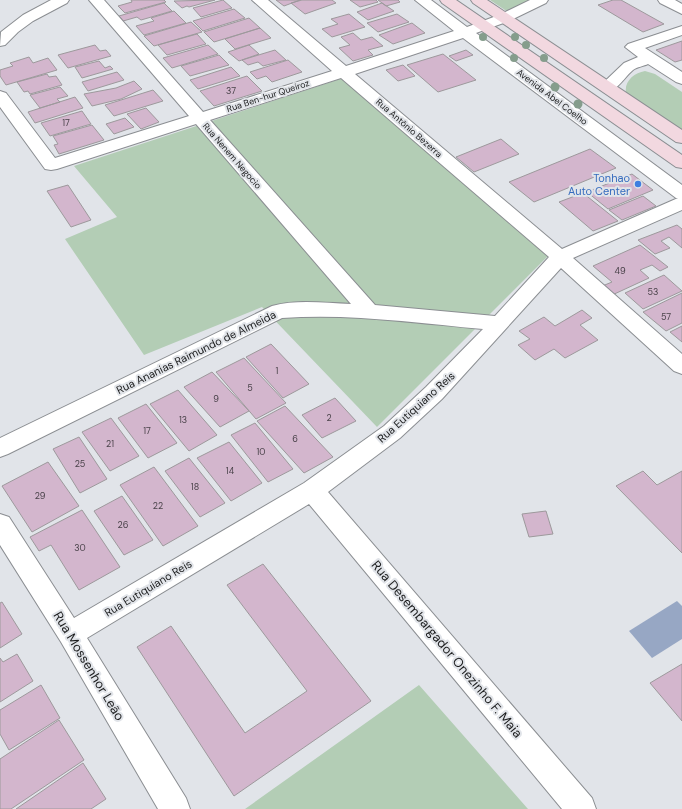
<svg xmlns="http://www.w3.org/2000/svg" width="682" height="809" font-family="'DM Sans',sans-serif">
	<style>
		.green { fill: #b3cdb5 }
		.water { fill: #97a7c4 }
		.building { fill: #d3b6cd; stroke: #9d999c }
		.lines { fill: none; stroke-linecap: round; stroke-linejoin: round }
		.street-casing { stroke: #8b8e92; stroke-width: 2 }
		.secondary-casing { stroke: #8b8e92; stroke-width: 2 }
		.street { fill: #fff; fill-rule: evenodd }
		.secondary { fill: #f2d8e0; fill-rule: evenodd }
		.tree { fill: #859d8c }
		.shop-dot { fill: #3f7fe0; stroke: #e1e4e9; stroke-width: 1.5 }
		.labels { text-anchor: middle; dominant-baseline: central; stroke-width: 4; stroke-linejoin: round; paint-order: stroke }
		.number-label { font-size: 9px; fill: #494249 }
		.far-street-label { font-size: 9px; fill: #1b1c1d; stroke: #e1e4e9 }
		.shop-label { font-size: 11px; fill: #366cbe; stroke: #e1e4e9; text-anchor: end }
		.street-label { font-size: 11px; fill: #1b1c1d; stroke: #e1e4e9 }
		.near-street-label { font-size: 13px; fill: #1b1c1d; stroke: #e1e4e9 }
	</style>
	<rect width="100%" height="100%" fill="#e1e4e9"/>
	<path class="green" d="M490,0H537L508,12Z
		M645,71L655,74L682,92V130L626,93C624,81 634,73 645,71Z
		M343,78L549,255L377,427L262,307L144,355L65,239L117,217L74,166Z
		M419,685L528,809H245Z"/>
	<path class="water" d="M677,601L682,606V639L652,658L629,631Z"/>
	<path class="building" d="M131,0H164L166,2L125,13L118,6L132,2Z
		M215,0L189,7L187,6L182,8L174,1Z
		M223,0L232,8L201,17L193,8Z
		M276,0H300L284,6Z
		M302,0H332L336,3L305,14L291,3Z
		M350,0H376L378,2L360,7Z
		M378,0H398L400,2L386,6Z
		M613,0H621L664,24L643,32L598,5Z
		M164,3L172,11L141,20L137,17L123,21L119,16Z
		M382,3L394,11L368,20L357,12Z
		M234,9L245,18L203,31L193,21Z
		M174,11L186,23L144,35L136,26L154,21L151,18Z
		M349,14L365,27L332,37L322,29L338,24L331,19Z
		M397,14L409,22L378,32L367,23Z
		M249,18L260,28L214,42L204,32Z
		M191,22L202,32L154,46L144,36Z
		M412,23L425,33L393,44L379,35Z
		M260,28L271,38L235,49L225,39Z
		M353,33L361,40L372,37L383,46L368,50L373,55L353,61L339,48L350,45L341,37Z
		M197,34L206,44L167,55L158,45Z
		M682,41V60L675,62L656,50Z
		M95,45L100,51L106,50L111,56L68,68L58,55Z
		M208,45L218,54L172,68L163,58Z
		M249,45L259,54L239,61L228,52Z
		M275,50L286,60L263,66L258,62L248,65L242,60Z
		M466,50L473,55L456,61L449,56Z
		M443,54L476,80L438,92L407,65Z
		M219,55L229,65L190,76L181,66Z
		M29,57L33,63L48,58L57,70L6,85L0,76V70L13,66L10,63Z
		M288,60L302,72L272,82L266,76L257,79L250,72Z
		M99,61L105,68L110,66L113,69L82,78L75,67Z
		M403,65L415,76L398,81L386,70Z
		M231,67L240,76L198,89L190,80Z
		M117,72L124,80L88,91L82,82Z
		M47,74L49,77L56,76L62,85L30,94L28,91L24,92L17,82Z
		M247,76L262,91L214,106L200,91Z
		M134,81L142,89L121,99L92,106L84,94L116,88Z
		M60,87L68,96L57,99L60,102L40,108L30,95Z
		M153,90L163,101L114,116L105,105Z
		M75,97L83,108L35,123L28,112Z
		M146,108L159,122L141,129L127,114Z
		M82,111L91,124L50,136L41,123Z
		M125,118L134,127L114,134L106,124Z
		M92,125L104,140L59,154L54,145L58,144L53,136Z
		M501,139L519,154L474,172L456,157Z
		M590,149L616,168L534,202L509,182Z
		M632,174L653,190L608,209L587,192Z
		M68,185L91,220L71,227L47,191Z
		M583,193L618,221L593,231L559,202Z
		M643,196L656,206L622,220L609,210Z
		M677,225L682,229V248L669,237L661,241L670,248L655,254L638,240Z
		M640,245L668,267L660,271L652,265L640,270L649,278L610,296L600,287L612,282L593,266Z
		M664,275L682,291L643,309L625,293Z
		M682,293V323L666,331L643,312Z
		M582,310L592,318L580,325L598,340L565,358L554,349L535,360L518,345L530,339L519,331L544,317L555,326Z
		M682,326V342L670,332Z
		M271,344L309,384L283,398L246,357Z
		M244,358L286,403L256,419L216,372Z
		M212,372L249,411L220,427L184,387Z
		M178,390L217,435L189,451L150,404Z
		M335,398L356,421L322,438L302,415Z
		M146,404L177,443L148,458L118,418Z
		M285,406L333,457L304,473L257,421Z
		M111,418L139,456L110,471L82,432Z
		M255,423L293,469L268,482L231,435Z
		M79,437L107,479L80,493L53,449Z
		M229,442L262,483L231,501L197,458Z
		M189,458L225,503L200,517L165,471Z
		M48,462L79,506L32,532L2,486Z
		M154,467L198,526L163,546L120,485Z
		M643,471L657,485L682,471V553L616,486Z
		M122,496L153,540L124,555L94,511Z
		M82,510L120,567L79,590L51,545L39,551L30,537Z
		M546,511L553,534L529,537L522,514Z
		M263,564L371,701L234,796L137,647L171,626L245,733L307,691L227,585Z
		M2,602L22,634L0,648V603Z
		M17,654L33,681L0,702V658L3,662Z
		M682,664V721L650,683Z
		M41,685L60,718L9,750L0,734V710Z
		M59,720L84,760L11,809H0V759Z
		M83,763L106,799L91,809H16Z"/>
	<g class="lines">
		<g class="street-casing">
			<path id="street" d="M51,0H69L67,3L33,21L18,32L5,45L0,46L1,32L23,15Z
				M89,0H104L203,112L332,71L252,0H268L346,66L454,31L415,0H431L467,27L499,15L530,0H548L546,3L509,21L476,33L682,185V210L573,258L682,354V374L674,371L561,268L442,399L400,438L328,492L592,798L596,809H562L309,504L87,638L186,798L190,809H158L61,642L0,545V514L9,517L74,618L304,483L384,426L426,387L483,329C416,323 349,313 282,318L8,454L0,457V438L272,306C297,299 325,303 351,304L196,124L57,169L51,170L45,169L0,107V91L6,93L55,158L189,116ZM463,38L676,198H678L562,249L355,74ZM341,78L549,257L495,316L375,305L210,120Z
				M658,0H675L682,4V14L660,3Z
				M682,26V35L645,48L682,72V84L676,82L648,64C644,66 637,67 633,70C623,78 617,94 602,90L600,87L602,84L624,63L638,57L625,47L628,44Z"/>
		</g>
		<g class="secondary-casing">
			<path id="secondary" d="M440,0H456L682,155V168L676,167L442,3Z
				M471,0H487L682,130V143L676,142L473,3Z"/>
		</g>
		<use href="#street" class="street"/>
		<use href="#secondary" class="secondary"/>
	</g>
	<g class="tree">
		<circle cx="483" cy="37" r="4"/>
		<circle cx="515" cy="37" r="4"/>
		<circle cx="526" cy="45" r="4"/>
		<circle cx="514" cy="58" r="4"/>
		<circle cx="544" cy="58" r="4"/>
		<circle cx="555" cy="87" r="4.5"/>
		<circle cx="578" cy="104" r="4.5"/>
	</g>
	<circle class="shop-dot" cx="638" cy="184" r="4"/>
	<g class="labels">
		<g class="number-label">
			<text x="231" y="91">37</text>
			<text x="66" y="123">17</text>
			<text x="620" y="271">49</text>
			<text x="653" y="292">53</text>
			<text x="666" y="317">57</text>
			<text x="277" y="371">1</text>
			<text x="250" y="388">5</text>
			<text x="216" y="399">9</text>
			<text x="329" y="418">2</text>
			<text x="183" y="420">13</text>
			<text x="147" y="431">17</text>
			<text x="295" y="439">6</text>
			<text x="110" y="444">21</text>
			<text x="261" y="452">10</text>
			<text x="80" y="464">25</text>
			<text x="230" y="471">14</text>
			<text x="195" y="487">18</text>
			<text x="40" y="496">29</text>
			<text x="158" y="506">22</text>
			<text x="123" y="525">26</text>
			<text x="80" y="548">30</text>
		</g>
		<g class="far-street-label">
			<text transform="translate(268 96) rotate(-18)">Rua Ben-hur Queiroz</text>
			<text transform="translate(552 97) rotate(37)">Avenida Abel Coelho</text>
			<text transform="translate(409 128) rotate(41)">Rua Antônio Bezerra</text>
			<text transform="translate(232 156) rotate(49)">Rua Nenem Negocio</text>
		</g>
		<g class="shop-label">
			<text x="630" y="178">Tonhao<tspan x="630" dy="13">Auto Center</tspan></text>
		</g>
		<g class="street-label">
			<text transform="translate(196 352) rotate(-26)">Rua Ananias Raimundo de Almeida</text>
			<text transform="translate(416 407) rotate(-42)">Rua Eutiquiano Reis</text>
			<text transform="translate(148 588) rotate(-31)">Rua Eutiquiano Reis</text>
		</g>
		<g class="near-street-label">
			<text transform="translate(447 649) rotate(50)">Rua Desembargador Onezinho F. Maia</text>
			<text transform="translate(89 666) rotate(59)">Rua Mossenhor Leão</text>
		</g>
	</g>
</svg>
